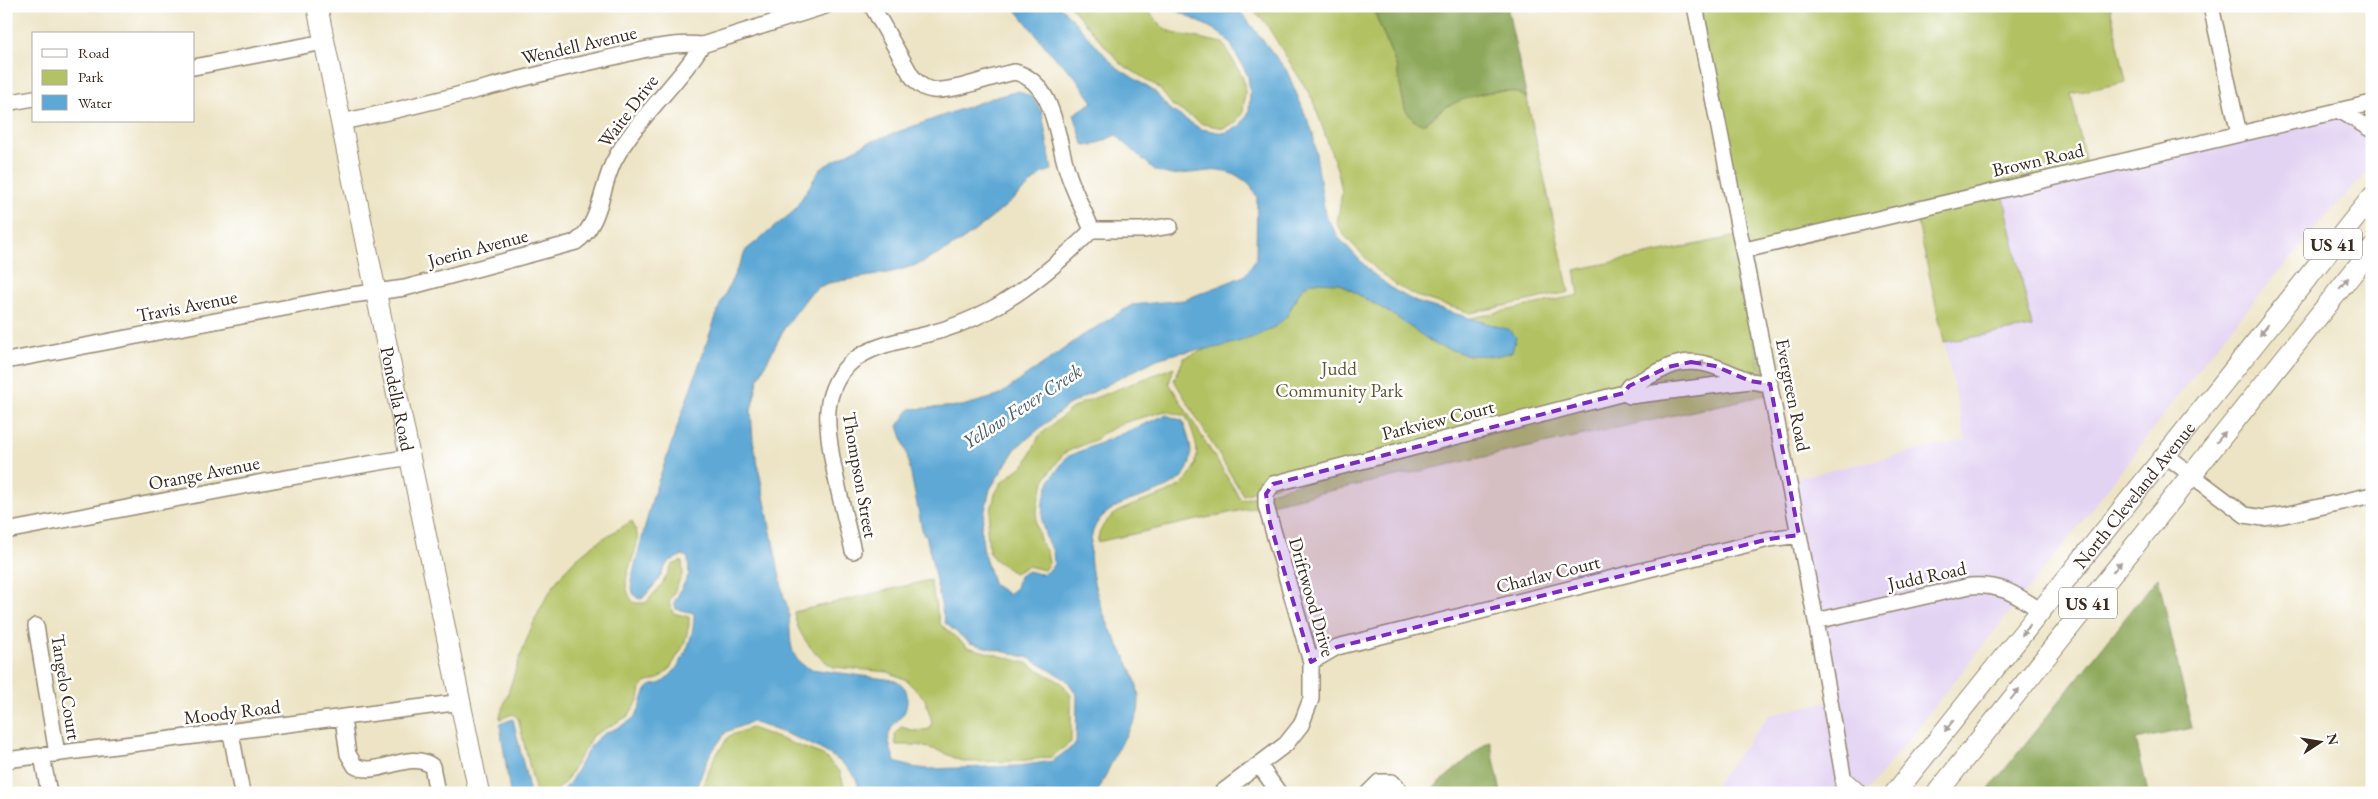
<svg xmlns="http://www.w3.org/2000/svg" width="2378" height="799" font-family="'EB Garamond',serif">
	<style>
		.built { fill: #e3d3f3 }
		.green { fill: #b2c264; stroke: #767641 }
		.forest { fill: #8da85a; stroke: #64693c }
		.water { fill: #5da8d5; stroke: #4c697a }
		.lines { fill: none; stroke-linecap: round; stroke-linejoin: round }
		.minor-casing { stroke: #948772; stroke-width: 18 }
		.major-casing { stroke: #948772; stroke-width: 22 }
		.minor { stroke: #fff; stroke-width: 15 }
		.major { stroke: #fff; stroke-width: 20 }
		.oneway { fill: #a79f9a }
		.marked { fill: #7b2cbf; fill-opacity: 0.2; stroke: #7b2cbf; stroke-width: 4; stroke-dasharray: 10 6; stroke-linejoin: round }
		.labels { text-anchor: middle; dominant-baseline: central; stroke-width: 5; stroke-linejoin: round; paint-order: stroke }
		.shield { fill: #fff; stroke: #766a62; stroke-width: 1 }
		.shield-label { font-size: 18px; font-weight: bold; fill: #3b2a1e }
		.street-label { font-size: 19px; fill: #3b2a1e; stroke: #fff }
		.park-label { font-size: 19px; fill: #5f5833; stroke: #fff }
		.water-label { font-size: 20px; font-style: italic; fill: #495c67; stroke: #fff }
	</style>
	<rect width="100%" height="100%" fill="#fff"/>
	<filter id="ink" filterUnits="userSpaceOnUse"><feTurbulence type="fractalNoise" baseFrequency=".02" numOctaves="2"/><feDisplacementMap in="SourceGraphic" scale="10" xChannelSelector="R" yChannelSelector="G"/><feConvolveMatrix kernelMatrix="1 2 1 2 8 2 1 2 1" color-interpolation-filters="sRGB"/></filter>
	<filter id="wash" filterUnits="userSpaceOnUse"><feTurbulence type="fractalNoise" baseFrequency=".0096" numOctaves="4" result="noise"/><feDisplacementMap in="SourceGraphic" scale="20" xChannelSelector="R" yChannelSelector="G"/><feGaussianBlur stdDeviation="1.12" result="paint"/><feColorMatrix in="noise" values="0 0 0 0 0 0 0 0 0 0 0 0 0 0 0 0 0 1.4 0 .05"/><feComposite in="paint" operator="in"/></filter>
	<g filter="url(#wash)">
		<rect width="100%" height="100%" fill="#ede4c5"/>
		<path class="built" d="M2345,116L2372,130V167L2328,214L2214,349L2092,509L1868,790L1860,788L1846,793H1709L1769,715L1834,700L1791,479L1966,440L1944,342L2032,327L2003,193Z"/>
		<path class="green" d="M1070,6H1143L1163,27L1173,33L1223,43L1243,78L1245,92L1243,112L1235,123L1223,128L1203,124L1173,106L1158,87L1120,63Z
			M1247,6H1372L1396,65L1405,109L1432,119C1446,99 1508,80 1527,99L1569,292L1471,313L1419,297L1397,286L1376,269L1344,235L1337,224L1342,192L1338,172L1313,100L1265,22Z
			M1699,6H2110L2126,82L2071,94L2088,174L2003,193L2032,327L1944,342L1916,214L1749,255L1775,393L1097,542C1105,488 1194,512 1197,454C1197,442 1192,430 1188,420L1185,416L1165,411L1126,422L1101,434L1097,439L1064,453L1046,477L1038,501L1036,524L1041,543L1047,552L1049,563L1044,570L1028,566L1014,573L994,559L989,551L987,528L995,494L1002,482L1026,463L1039,436L1071,409L1082,403L1174,367L1169,383L1241,500L1607,395L1763,378Z
			M1737,236L1760,374L1729,383L1624,393L1607,389L1542,409L1503,416L1477,429L1243,495L1174,380L1184,358L1286,317L1302,288L1319,272L1390,313L1415,330L1579,295L1575,270Z
			M632,521C633,525 637,531 637,535C639,559 614,579 634,603H646L662,584L672,565L682,561L683,573L669,603L673,613L689,617V625L684,645L669,670L658,679L645,683L641,688L639,699L628,716L592,736L566,781L553,793H536L518,718L513,714L500,719V716C518,666 535,597 575,560C592,544 612,533 632,521Z
			M930,580L940,624L967,647L1026,663L1062,683L1071,696V742L1051,757L1019,761L964,762L937,750L917,745H896L895,734L901,727L915,731L930,729L932,722L925,699L906,680L888,672L834,667C817,659 795,632 794,612Z
			M751,728L823,755L840,772L846,793H700L714,758L729,736Z"/>
		<path class="forest" d="M1372,6H1507L1527,99C1508,80 1459,99 1439,111C1432,116 1430,122 1421,124L1413,120L1405,109L1396,65Z
			M2158,577L2192,728L2136,740L2148,793H1986Z
			M1490,740L1501,793H1427Z"/>
		<path class="water" d="M1013,6H1060L1115,66L1155,92L1169,109L1201,129L1224,133L1239,127L1249,113L1250,92L1248,76L1229,41L1215,30L1168,6H1236L1287,71L1313,133L1325,215L1339,238L1372,273L1394,290L1416,302L1510,330L1516,337L1512,352L1496,356L1467,355L1436,345L1390,313L1339,283L1311,282L1302,288L1286,317L1278,325L1258,336L1220,347L1178,353L1157,359L1068,405L1016,448L990,489L981,528L984,554L994,585L1008,594L1016,588L1019,576L1028,571C1042,575 1046,576 1054,564L1053,551L1047,541L1042,524L1043,502L1050,480L1067,457L1166,415L1183,421C1186,431 1191,443 1191,454C1190,505 1103,487 1092,535C1086,562 1097,599 1108,624C1120,651 1144,680 1138,712C1136,722 1127,732 1122,742C1113,758 1106,776 1097,793H858C866,759 776,729 751,722L726,732L709,756L694,793H561C577,778 584,750 597,739C606,731 620,728 630,721C642,713 641,695 648,688C651,684 657,685 661,683C682,670 695,636 694,613L676,609L674,603L689,574L688,558L683,555L668,562L657,582L642,599L637,598L633,593L631,581L653,496L720,305L746,250L793,212L821,168L867,143L992,98L1019,91L1033,98L1042,113L1052,170L1043,173C1006,206 968,242 923,262C894,275 859,277 829,283L819,287L809,295L785,327L759,377L751,411L753,440L784,598C797,622 779,657 811,669L893,680C901,684 907,686 907,697C908,720 894,717 889,734C887,742 893,754 895,762L912,767L928,769L1019,766L1053,761L1076,744L1077,695L1067,680L1029,658L970,643L945,623L926,534H923L906,450L898,426L910,409L962,406L998,396L1082,336L1132,305L1184,300L1244,276L1249,270L1256,258L1257,197L1250,184L1236,175L1219,170L1171,175L1156,171L1116,135L1092,146L1083,144L1074,114L1093,102L1074,75L1053,56Z
			M513,719L530,793H510L500,724Z
			M338,784L361,788L367,793H323Z"/>
	</g>
	<g filter="url(#ink)">
		<g class="lines">
			<g class="minor-casing">
				<path id="minor" d="M872,6L911,75C917,83 923,89 933,90C955,92 991,76 1015,72C1056,83 1056,139 1068,173C1074,192 1084,211 1092,230
					M1695,6L1816,621L1846,793
					M2211,6L2239,134
					M194,67L324,42
					M6,103L34,98
					M2341,111L2372,130
					M341,122C428,105 513,79 600,60C633,53 669,41 702,45L825,6
					M1745,250L2372,103
					M6,361L352,295L405,288L576,242C601,224 601,187 614,161C637,117 677,86 702,45
					M1624,393L1629,386C1642,380 1655,373 1668,367C1697,354 1723,370 1750,381
					M2165,455L2245,515L2263,518L2284,515L2372,495
					M6,531L274,480L410,457
					M853,551C845,514 822,436 829,402C840,349 885,345 928,334C948,329 969,321 988,311C1026,291 1062,260 1092,230H1143L1170,226
					M1816,621L1970,586C2002,584 2015,594 2041,611
					M36,626L57,754
					M1311,662L1337,647L1769,539L1799,535
					M343,719L348,754L355,766C378,778 409,749 432,766L437,793
					M231,733L242,793
					M42,756L49,793
					M6,760L462,702
					M1259,765L1279,793
					M1221,793L1286,744L1301,725L1311,699V662L1266,506V494L1273,484L1624,393L1630,396L1750,381L1770,384
					M1368,793L1379,782H1392L1402,793"/>
			</g>
			<g class="major-casing">
				<g id="major">
					<path id="s1" d="M317,6L479,793"/>
					<path d="M1845,783L1856,793"/>
					<path id="s2" d="M1895,793L2372,197"/>
					<path d="M1937,793L2372,249"/>
				</g>
			</g>
			<use href="#minor" class="minor"/>
			<use href="#major" class="major"/>
		</g>
		<defs><path id="oneway-solid" d="M-6-.8H1V-3.2L6.5 0L1 3.2V.8H-6Z" transform="scale(1.25)"/></defs>
		<g class="oneway">
			<use href="#oneway-solid" transform="translate(2344 283) rotate(-51)"/>
			<use href="#oneway-solid" transform="translate(2264 330) rotate(128)"/>
			<use href="#oneway-solid" transform="translate(1705 364) rotate(-170)"/>
			<use href="#oneway-solid" transform="translate(2221 437) rotate(-51)"/>
			<use href="#oneway-solid" transform="translate(2117 567) rotate(-51)"/>
			<use href="#oneway-solid" transform="translate(2026 630) rotate(128)"/>
			<use href="#oneway-solid" transform="translate(2015 694) rotate(-51)"/>
			<use href="#oneway-solid" transform="translate(1949 726) rotate(129)"/>
		</g>
	</g>
	<path class="marked" d="M1691,362L1715,366L1750,381L1770,384L1799,535L1769,539L1337,647L1311,662L1270,523L1266,494L1273,484L1624,393L1629,386L1668,367Z"/>
	<g class="labels">
		<g class="shield">
			<rect x="2304" y="228.5" width="58" height="31" rx="4"/>
			<rect x="2059" y="587.5" width="58" height="31" rx="4"/>
		</g>
		<g class="shield-label">
			<text x="2333" y="244">US 41</text>
			<text x="2088" y="603">US 41</text>
		</g>
		<g class="street-label">
			<text transform="translate(579 45) rotate(-13)">Wendell Avenue</text>
			<text transform="translate(628 111) rotate(-53)">Waite Drive</text>
			<text transform="translate(2038 160) rotate(-13)">Brown Road</text>
			<text transform="translate(478 248) rotate(-15)">Joerin Avenue</text>
			<text transform="translate(187 306) rotate(-11)">Travis Avenue</text>
			<text transform="translate(1793 395) rotate(79)">Evergreen Road</text>
			<text stroke="none"><textPath href="#s1" startOffset="401">Pondella Road</textPath></text>
			<text transform="translate(1438 420) rotate(-14)">Parkview Court</text>
			<text transform="translate(204 473) rotate(-11)">Orange Avenue</text>
			<text transform="translate(860 475) rotate(80)">Thompson Street</text>
			<text stroke="none"><textPath href="#s2" startOffset="382">North Cleveland Avenue</textPath></text>
			<text transform="translate(1548 574) rotate(-14)">Charlav Court</text>
			<text transform="translate(1927 576) rotate(-12)">Judd Road</text>
			<text transform="translate(1312 597) rotate(74)">Driftwood Drive</text>
			<text transform="translate(66 687) rotate(81)">Tangelo Court</text>
			<text transform="translate(232 712) rotate(-7)">Moody Road</text>
		</g>
		<g class="park-label">
			<text x="1339" y="368">Judd<tspan x="1339" dy="22">Community Park</tspan></text>
		</g>
		<g class="water-label">
			<text transform="translate(1022 406) rotate(-33)">Yellow Fever Creek</text>
		</g>
	</g>
	<rect width="2378" height="799" fill="none" stroke="#fff" stroke-width="25"/>
	<rect x="32" y="32" width="162" height="90" fill="#ffffff" stroke="#b1aaa5"/>
	<rect x="42" y="49" width="25" height="8" fill="#ffffff" stroke="#b1aaa5"/>
	<text x="78" y="58" font-size="15" fill="#3b2a1e">Road</text>
	<rect x="42" y="70" width="25" height="15" fill="#b2c264" stroke="#b1aaa5"/>
	<text x="78" y="82" font-size="15" fill="#3b2a1e">Park</text>
	<rect x="42" y="95" width="25" height="15" fill="#5da8d5" stroke="#b1aaa5"/>
	<text x="78" y="108" font-size="15" fill="#3b2a1e">Water</text>
	<g transform="translate(2320 742) rotate(78)" stroke="#ffffff" stroke-width="4" paint-order="stroke">
	<path d="M0-4L9 19L0 12L-9 19Z" fill="#3b2a1e"/>
	<text y="-8" font-size="14" font-weight="bold" text-anchor="middle" fill="#3b2a1e">N</text>
	</g>
</svg>
